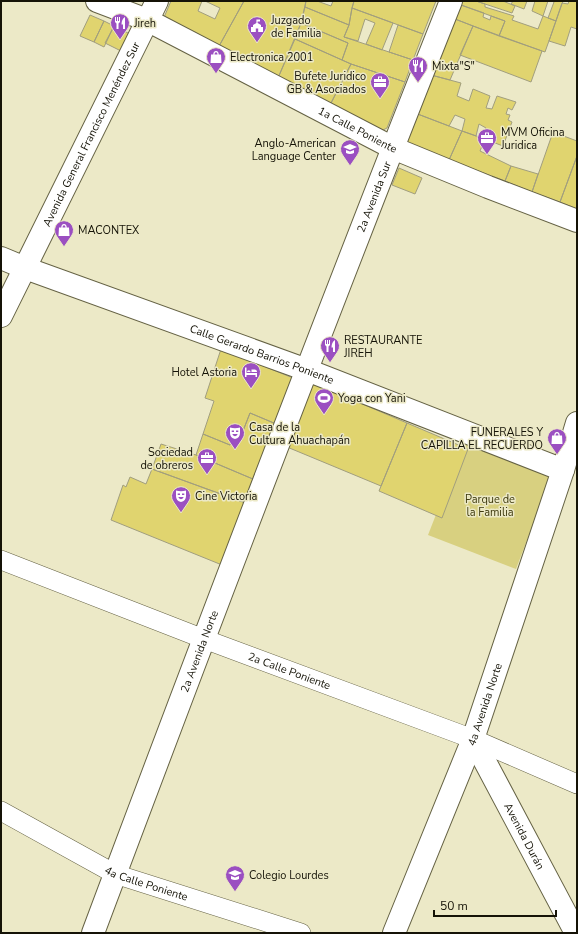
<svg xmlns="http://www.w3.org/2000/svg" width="578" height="934" font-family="'Nunito Sans',sans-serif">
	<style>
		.green { fill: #d8d080 }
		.building { fill: #e0d46f; stroke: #a19e7e }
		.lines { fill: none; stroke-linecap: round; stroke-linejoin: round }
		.street-casing { stroke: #656244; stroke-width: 20 }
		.secondary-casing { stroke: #656244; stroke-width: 24 }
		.street { stroke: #fff; stroke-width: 19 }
		.secondary { stroke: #fff; stroke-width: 22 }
		.labels { text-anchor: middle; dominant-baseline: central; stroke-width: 3; stroke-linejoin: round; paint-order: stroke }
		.poi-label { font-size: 11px; fill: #151307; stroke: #ece9c7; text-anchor: start }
		.street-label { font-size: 11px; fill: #151307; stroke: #ece9c7 }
		.park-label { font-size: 11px; fill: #3e3a0e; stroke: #ece9c7 }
	</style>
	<rect width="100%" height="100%" fill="#ece9c7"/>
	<path class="green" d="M464,443L551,477L516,569L428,535Z"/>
	<path class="building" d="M171,1H202L198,11L215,19L220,8L205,1H244L218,48L164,18L165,15Z
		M244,1H306L301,23L278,78L218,48Z
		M306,1H317L331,6L333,1H354L352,8L349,25L305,7Z
		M354,1H436L423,34L352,8Z
		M462,1H476L485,4V7L514,16L512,20L538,29L543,16L556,21L545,52L499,36L505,21L461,5Z
		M476,1H503L515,6L512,13Z
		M513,1H527L524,9L511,4Z
		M535,1H548L543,16L532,11Z
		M552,1H563L556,21L548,18L554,2Z
		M569,1H577V29L571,27L565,46L549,41L562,3L568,4Z
		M461,5L484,13L483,17L490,20L491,16L505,21L499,36L455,19Z
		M305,7L349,25L344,37L413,60L405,82L351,64L342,60L348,43L301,23Z
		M352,8L393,23L382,50L366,44L375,23L365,19L358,41L344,37L349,25Z
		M90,15L104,21L94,42L80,36Z
		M455,19L473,26L450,80L431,75Z
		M104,21L114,26L104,47L94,42Z
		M301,23L348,43L342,60L295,39Z
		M398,25L423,34L413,60L389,52Z
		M114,26L134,36L125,53L105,43Z
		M473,26L542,51L531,82L460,55Z
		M295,39L351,64L330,105L278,78Z
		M351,64L405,82L387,128L381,131L330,105Z
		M431,75L461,83L457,96L469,101L473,89L490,96L486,108L492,109L497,96L516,102L512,110L508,108L506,114L510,115L508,120L512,122L503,146L482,138L486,128L479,124L476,136L462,131L465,119L455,115L449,126L415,113Z
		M415,113L462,131L449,160L408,144L405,137Z
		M462,131L485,139L480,151L511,166L505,181L449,160Z
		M553,132L577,141V156L560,202L532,192Z
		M577,156V209L560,202Z
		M511,166L538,174L532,192L505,181Z
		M399,168L422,178L415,194L392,185Z
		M221,349L298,380L281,426L250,413L241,436L234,433L230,445L203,434L214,401L205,398Z
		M311,382L407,423L381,486L287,447Z
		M250,413L281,426L260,482L196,455L203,434L230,445L234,433L241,436Z
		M407,423L468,449L442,518L379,491Z
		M161,444L196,455L260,482L251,505L152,469Z
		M152,469L251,505L227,567L111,520L123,485L126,487L130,477L146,484Z"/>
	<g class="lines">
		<g class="street-casing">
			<g id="street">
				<path id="s1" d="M1,560L204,639L473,739L577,784"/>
				<path id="s2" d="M1,811L115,874L301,933"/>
			</g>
		</g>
		<g class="secondary-casing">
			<g id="secondary">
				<path id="s3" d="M97,1L147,20L393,148L488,187L577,221"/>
				<path id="s4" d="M1,258L25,268L307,370L563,470"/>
				<path id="s5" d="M1,316L157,1"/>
				<path id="s6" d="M473,739L576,933"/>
				<path id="s7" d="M93,933C210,621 328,310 451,1"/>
				<path id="s8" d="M394,933L473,739L563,470L577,423"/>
			</g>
		</g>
		<use href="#street" class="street"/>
		<use href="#secondary" class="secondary"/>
	</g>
	<defs>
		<g id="restaurant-pin" transform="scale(1)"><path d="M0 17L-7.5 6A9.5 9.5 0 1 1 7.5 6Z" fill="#9b4fc1" stroke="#ece9c7"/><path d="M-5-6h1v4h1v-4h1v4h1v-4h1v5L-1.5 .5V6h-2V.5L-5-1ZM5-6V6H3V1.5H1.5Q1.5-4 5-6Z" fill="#fff"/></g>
		<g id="civic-pin" transform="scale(1)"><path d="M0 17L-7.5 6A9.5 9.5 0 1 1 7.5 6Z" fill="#9b4fc1" stroke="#ece9c7"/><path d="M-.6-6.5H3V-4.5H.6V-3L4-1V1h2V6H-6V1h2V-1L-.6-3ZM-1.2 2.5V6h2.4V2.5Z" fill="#fff"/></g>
		<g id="shop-pin" transform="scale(1)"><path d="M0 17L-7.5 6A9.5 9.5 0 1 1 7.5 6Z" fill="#9b4fc1" stroke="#ece9c7"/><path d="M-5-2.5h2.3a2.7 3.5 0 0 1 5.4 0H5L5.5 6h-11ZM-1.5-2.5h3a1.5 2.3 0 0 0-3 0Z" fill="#fff"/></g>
		<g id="office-pin" transform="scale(1)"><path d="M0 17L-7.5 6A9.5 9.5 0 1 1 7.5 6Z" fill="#9b4fc1" stroke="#ece9c7"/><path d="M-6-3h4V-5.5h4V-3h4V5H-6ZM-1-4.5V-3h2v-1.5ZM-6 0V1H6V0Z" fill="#fff"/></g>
		<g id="school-pin" transform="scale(1)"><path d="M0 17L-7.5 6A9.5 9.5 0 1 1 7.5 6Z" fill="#9b4fc1" stroke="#ece9c7"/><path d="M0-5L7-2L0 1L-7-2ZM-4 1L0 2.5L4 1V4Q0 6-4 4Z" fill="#fff"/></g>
		<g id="hotel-pin" transform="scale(1)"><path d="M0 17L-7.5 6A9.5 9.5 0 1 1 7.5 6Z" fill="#9b4fc1" stroke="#ece9c7"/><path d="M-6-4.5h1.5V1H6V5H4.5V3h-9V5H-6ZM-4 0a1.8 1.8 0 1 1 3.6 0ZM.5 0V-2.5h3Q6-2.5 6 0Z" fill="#fff"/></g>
		<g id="stadium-pin" transform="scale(1)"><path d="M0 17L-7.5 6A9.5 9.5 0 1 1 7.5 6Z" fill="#9b4fc1" stroke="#ece9c7"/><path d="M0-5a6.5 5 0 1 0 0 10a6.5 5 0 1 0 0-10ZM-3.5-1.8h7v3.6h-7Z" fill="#fff"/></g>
		<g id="theatre-pin" transform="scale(1)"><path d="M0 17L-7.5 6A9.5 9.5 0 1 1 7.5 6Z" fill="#9b4fc1" stroke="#ece9c7"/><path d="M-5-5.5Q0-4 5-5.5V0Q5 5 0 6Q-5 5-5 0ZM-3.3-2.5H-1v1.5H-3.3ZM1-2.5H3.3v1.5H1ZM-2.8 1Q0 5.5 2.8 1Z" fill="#fff"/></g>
		<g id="university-pin" transform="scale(1)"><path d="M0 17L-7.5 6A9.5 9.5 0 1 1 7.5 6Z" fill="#9b4fc1" stroke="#ece9c7"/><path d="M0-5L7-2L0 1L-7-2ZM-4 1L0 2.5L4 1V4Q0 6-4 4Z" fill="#fff"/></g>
	</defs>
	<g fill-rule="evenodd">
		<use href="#restaurant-pin" x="120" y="23"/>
		<use href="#civic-pin" x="257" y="26"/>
		<use href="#shop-pin" x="216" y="57"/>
		<use href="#restaurant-pin" x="418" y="66"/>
		<use href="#office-pin" x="380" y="82"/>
		<use href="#office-pin" x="487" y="138"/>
		<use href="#school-pin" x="350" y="149"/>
		<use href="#shop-pin" x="64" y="230"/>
		<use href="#restaurant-pin" x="330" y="346"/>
		<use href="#hotel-pin" x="251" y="372"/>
		<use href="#stadium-pin" x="324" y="398"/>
		<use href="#theatre-pin" x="235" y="433"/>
		<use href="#shop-pin" x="557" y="438"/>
		<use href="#office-pin" x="207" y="458"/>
		<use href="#theatre-pin" x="181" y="496"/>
		<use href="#university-pin" x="235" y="875"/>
	</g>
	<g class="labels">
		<g class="poi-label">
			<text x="271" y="20">Juzgado<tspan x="271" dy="13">de Familia</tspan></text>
			<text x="134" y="23">Jireh</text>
			<text x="230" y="57">Electronica 2001</text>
			<text x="432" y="66">Mixta"S"</text>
			<text x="366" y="76" text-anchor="end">Bufete Juridico<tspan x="366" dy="13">GB &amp; Asociados</tspan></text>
			<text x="501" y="132">MVM Oficina<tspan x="501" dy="13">Juridica</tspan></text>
			<text x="336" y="143" text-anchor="end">Anglo-American<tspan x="336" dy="13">Language Center</tspan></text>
			<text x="78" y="230">MACONTEX</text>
			<text x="344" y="340">RESTAURANTE<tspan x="344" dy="13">JIREH</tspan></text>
			<text x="237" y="372" text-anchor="end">Hotel Astoria</text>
			<text x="338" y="398">Yoga con Yani</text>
			<text x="249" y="427">Casa de la<tspan x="249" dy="13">Cultura Ahuachapán</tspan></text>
			<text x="543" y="432" text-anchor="end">FUNERALES Y<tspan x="543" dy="13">CAPILLA EL RECUERDO</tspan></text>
			<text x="193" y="452" text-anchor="end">Sociedad<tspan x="193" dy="13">de obreros</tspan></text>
			<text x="195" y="496">Cine Victoria</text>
			<text x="249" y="875">Colegio Lourdes</text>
		</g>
		<g class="street-label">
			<text stroke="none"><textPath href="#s3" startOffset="291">1a Calle Poniente</textPath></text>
			<text stroke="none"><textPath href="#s5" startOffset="203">Avenida General Francisco Menéndez Sur</textPath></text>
			<text stroke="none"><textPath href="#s7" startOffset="788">2a Avenida Sur</textPath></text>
			<text stroke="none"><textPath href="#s4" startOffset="278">Calle Gerardo Barrios Poniente</textPath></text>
			<text stroke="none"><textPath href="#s7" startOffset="301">2a Avenida Norte</textPath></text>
			<text stroke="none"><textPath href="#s1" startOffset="309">2a Calle Poniente</textPath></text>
			<text stroke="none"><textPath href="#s8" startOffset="246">4a Avenida Norte</textPath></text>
			<text stroke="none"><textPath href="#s6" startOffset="110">Avenida Durán</textPath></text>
			<text stroke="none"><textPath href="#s2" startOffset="163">4a Calle Poniente</textPath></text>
		</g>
		<g class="park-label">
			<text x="490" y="499">Parque de<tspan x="490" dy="13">la Familia</tspan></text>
		</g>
	</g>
	<rect width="578" height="934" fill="none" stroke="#151307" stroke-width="4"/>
	<path d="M434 910v6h122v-6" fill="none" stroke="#151307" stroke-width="2"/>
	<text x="440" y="910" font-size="12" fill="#151307" stroke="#ece9c7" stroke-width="3" paint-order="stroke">50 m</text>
</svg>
